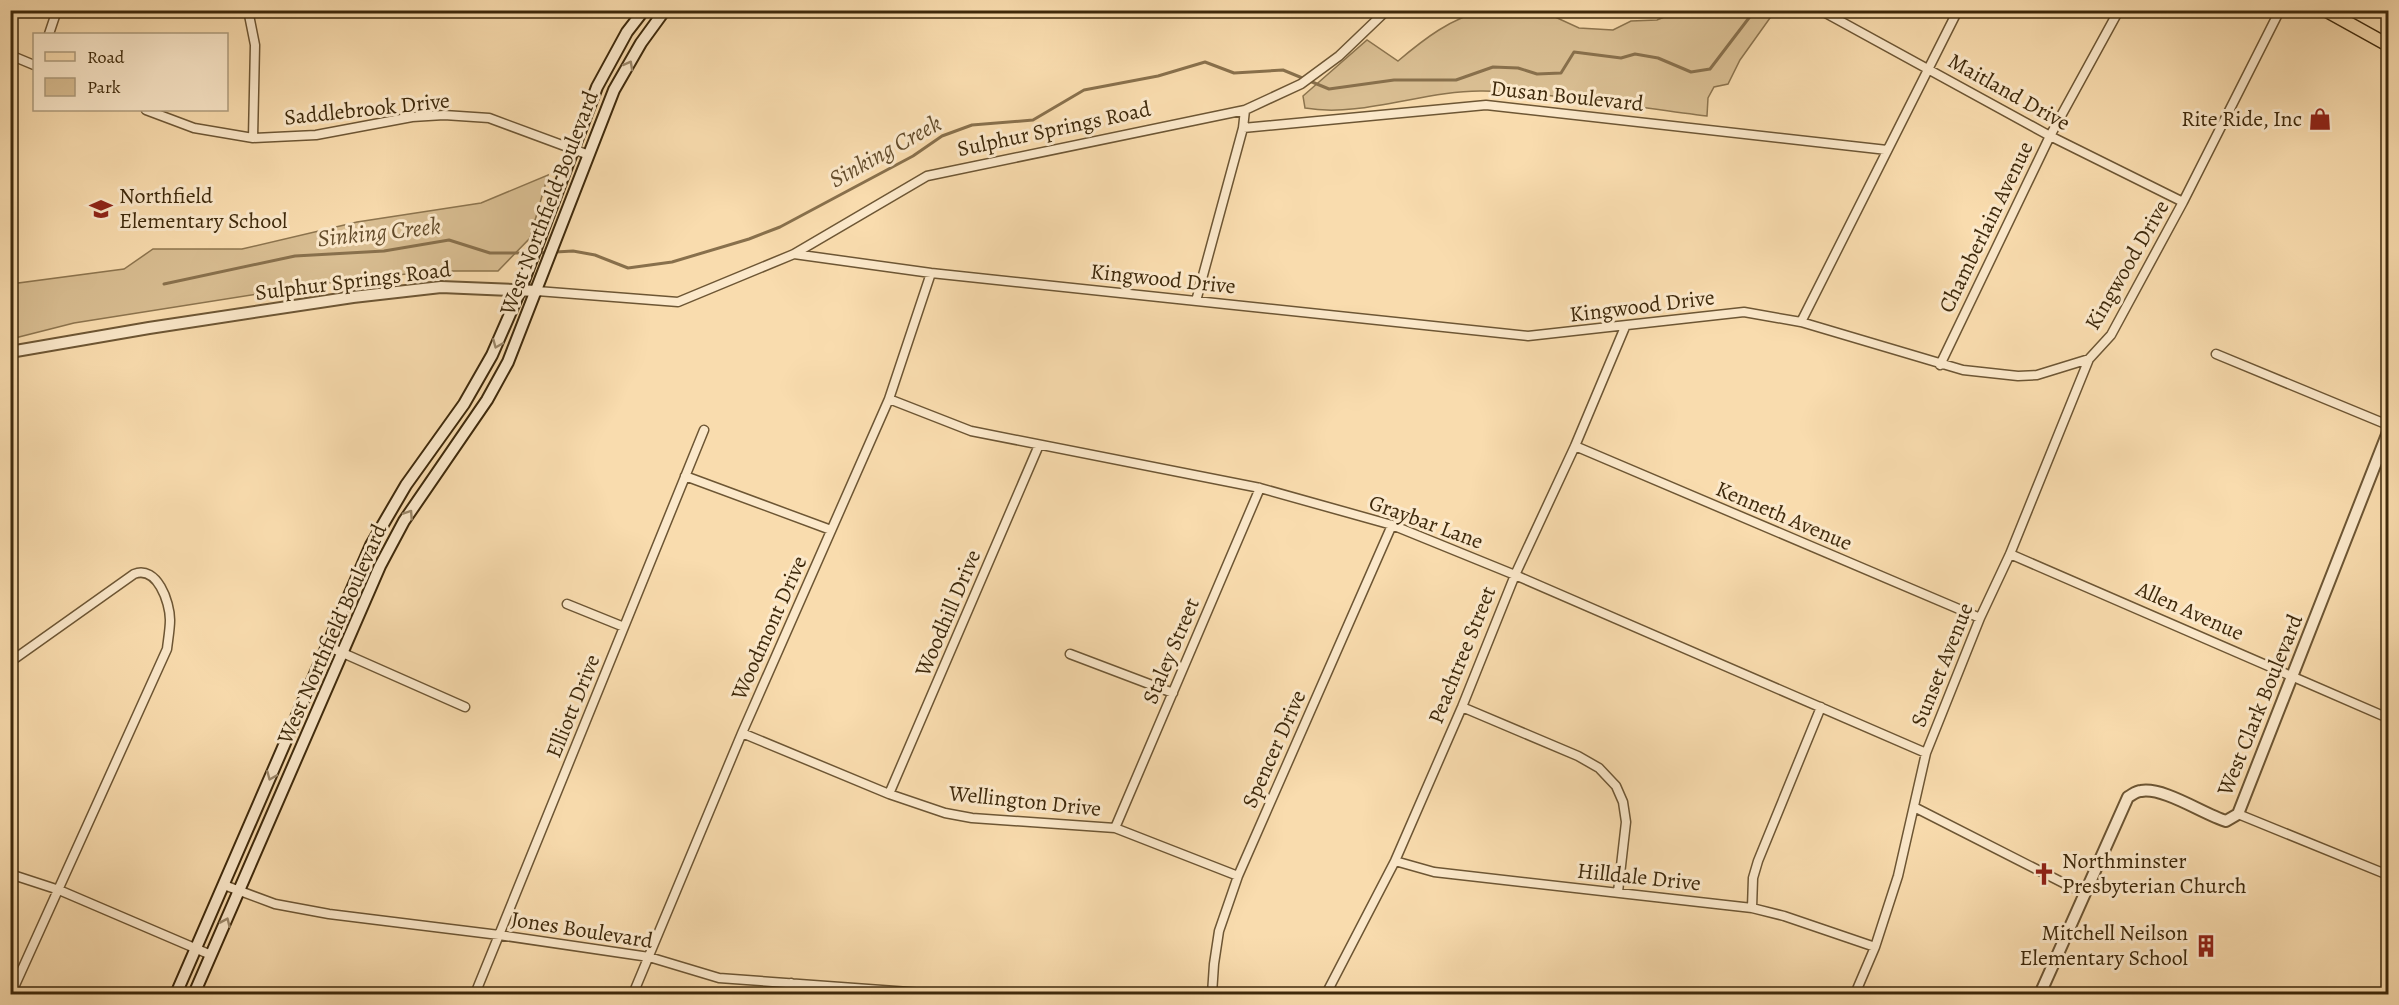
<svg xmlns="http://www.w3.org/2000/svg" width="2399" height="1005" font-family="Alegreya,serif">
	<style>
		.green { fill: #d9be92; stroke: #8c744e; stroke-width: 1.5 }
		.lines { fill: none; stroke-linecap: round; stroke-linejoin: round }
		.stream { stroke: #88704c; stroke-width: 3 }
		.minor-casing { stroke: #6d5634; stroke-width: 11 }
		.tertiary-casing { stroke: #6d5634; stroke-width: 14 }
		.secondary-casing { stroke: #3e290b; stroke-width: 14 }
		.primary-casing { stroke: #3e290b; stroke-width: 15 }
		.minor { stroke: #fbe8ca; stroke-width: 8 }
		.tertiary { stroke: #fbe8ca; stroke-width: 10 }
		.secondary { stroke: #fbe8ca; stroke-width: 10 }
		.primary { stroke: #f9dcae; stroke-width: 12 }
		.oneway { stroke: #9c886a }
		.labels { text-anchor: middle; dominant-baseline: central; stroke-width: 6; stroke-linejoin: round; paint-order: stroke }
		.street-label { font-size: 22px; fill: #3e290b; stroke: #fbe8ca }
		.poi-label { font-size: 22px; fill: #3e290b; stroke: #fbe8ca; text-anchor: end }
		.water-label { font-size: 24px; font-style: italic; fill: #634c2b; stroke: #fbe8ca }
	</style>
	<rect width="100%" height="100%" fill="#f9dcae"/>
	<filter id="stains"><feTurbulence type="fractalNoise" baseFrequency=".00333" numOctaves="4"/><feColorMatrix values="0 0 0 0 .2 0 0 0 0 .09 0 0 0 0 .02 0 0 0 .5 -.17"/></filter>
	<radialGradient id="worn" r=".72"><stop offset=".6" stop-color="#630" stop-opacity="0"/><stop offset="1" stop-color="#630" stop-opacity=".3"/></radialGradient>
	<path class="green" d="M1485,10L1542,11L1579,28L1613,30L1631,21L1657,20L1679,11H1775L1740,60L1728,84L1714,87L1708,98L1707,116C1635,107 1555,93 1483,91C1425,90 1362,118 1305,108L1303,96L1367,40L1398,61C1424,39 1451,18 1485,10Z
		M548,175L530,238L498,271H433L327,283L74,323L11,339V284L124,269L153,249H242L357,222L481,203Z"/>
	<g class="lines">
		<path class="stream" d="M538,253L573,251L595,255L628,268L672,262L749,239L780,227L913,156L942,136L972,125L1033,120L1084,90L1158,76L1205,62L1234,73L1283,70L1329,89L1394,80H1456L1493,67L1518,68L1537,74L1561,73L1574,52L1621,58L1635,54L1658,58L1691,72L1710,69L1755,10
			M164,284L295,256L384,251L449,240L490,253H531"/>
		<g class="minor-casing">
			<path id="minor" d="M248,10L255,45L253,138
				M1820,10L2050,136L2183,202
				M49,34L57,10
				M10,55L34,65
				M146,110L194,128L253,138L316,135L412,117L444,115L489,118L589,155
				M1243,128L1486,105L1887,150
				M794,254L931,273L1528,336L1744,312L1801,322L1963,370L2018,376L2037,375L2089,359L2111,335L2183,202L2280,10
				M537,291L678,302L794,254L927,176L1245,110L1301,84L1339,56L1387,10
				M1196,301L1243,128L1245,110
				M1801,322L1958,10
				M2216,354L2388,425
				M1940,365L2050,136L2119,10
				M889,399L971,431L1260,488L1392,525L1515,575L1926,753
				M1575,446L1980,618
				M685,476L831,530
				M2010,554L2388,718
				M567,604L624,627
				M327,646L465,707
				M1070,654L1173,693
				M10,662L134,574C157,565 170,602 170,620C170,629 168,640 167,649L11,994
				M1462,707L1578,756L1599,768L1616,786L1623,802L1626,822L1618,892
				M742,733L889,794L945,813L972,818L1115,828L1238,876
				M889,794L1039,445
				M1914,807L2085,894
				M2238,814L2388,875
				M1115,828L1260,488
				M1395,861L1434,872L1752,908L1784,916L1875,947
				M10,874L59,890L211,955
				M224,885L275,904L329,914L499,935L649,957L719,978L937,994
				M1752,908L1753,878L1758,861L1821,707
				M475,994L704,430
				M633,994L742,733L889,399L931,273
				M789,994L791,983
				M1212,994L1214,964L1219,931L1238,876L1392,525
				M1326,994L1395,861L1462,707L1515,575L1575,446L1625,327
				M1855,994L1875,947L1898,876L1926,753L1980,618L2010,554L2089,359"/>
		</g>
		<g class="tertiary-casing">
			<path id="tertiary" d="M10,352L149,328L353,297L441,287L537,291
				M2040,994L2128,797C2132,795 2136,791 2141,791C2164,787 2203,814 2226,821L2238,814L2388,432"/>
		</g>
		<g class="secondary-casing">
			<path id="secondary" d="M176,994L371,545L406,485L464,404L492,355L520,291L597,87L627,32L644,10
				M194,994L380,566L404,521L487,400L508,362L614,90L641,43L665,10"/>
		</g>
		<g class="primary-casing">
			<path id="primary" d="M2325,10L2388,45"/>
		</g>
		<use href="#minor" class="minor"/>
		<use href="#tertiary" class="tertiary"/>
		<use href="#secondary" class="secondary"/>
		<use href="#primary" class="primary"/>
	</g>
	<defs><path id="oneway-chevron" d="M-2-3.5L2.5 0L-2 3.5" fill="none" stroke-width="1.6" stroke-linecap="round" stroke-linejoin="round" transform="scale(1.5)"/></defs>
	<g class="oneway">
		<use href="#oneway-chevron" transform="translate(629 65) rotate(-61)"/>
		<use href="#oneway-chevron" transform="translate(497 344) rotate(113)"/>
		<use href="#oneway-chevron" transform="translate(409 514) rotate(-56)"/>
		<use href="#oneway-chevron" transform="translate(271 776) rotate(113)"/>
		<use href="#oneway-chevron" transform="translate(226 922) rotate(-66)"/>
	</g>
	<defs>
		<g id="shop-bare" transform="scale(1.8)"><path d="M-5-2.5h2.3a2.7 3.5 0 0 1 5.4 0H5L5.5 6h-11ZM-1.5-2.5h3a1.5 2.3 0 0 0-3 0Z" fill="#8f2418" stroke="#fbe8ca" stroke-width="2.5" paint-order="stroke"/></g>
		<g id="school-bare" transform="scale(1.8)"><path d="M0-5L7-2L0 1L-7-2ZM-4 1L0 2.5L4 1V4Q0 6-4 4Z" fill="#8f2418" stroke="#fbe8ca" stroke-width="2.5" paint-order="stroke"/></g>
		<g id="church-bare" transform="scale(1.8)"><path d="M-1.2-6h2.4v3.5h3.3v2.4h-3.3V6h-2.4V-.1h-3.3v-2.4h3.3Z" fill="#8f2418" stroke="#fbe8ca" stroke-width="2.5" paint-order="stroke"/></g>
		<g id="building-bare" transform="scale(1.8)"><path d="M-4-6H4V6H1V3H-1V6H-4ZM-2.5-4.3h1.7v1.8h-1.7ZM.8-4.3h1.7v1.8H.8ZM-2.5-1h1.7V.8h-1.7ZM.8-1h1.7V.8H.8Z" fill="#8f2418" stroke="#fbe8ca" stroke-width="2.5" paint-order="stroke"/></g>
	</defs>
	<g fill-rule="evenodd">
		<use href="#shop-bare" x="2320" y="119"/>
		<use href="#school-bare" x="101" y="209"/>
		<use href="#church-bare" x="2044" y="874"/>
		<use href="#building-bare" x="2206" y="946"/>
	</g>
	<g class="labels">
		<g class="street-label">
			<text transform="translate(2009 92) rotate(29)">Maitland Drive</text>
			<text transform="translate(1567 96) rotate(6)">Dusan Boulevard</text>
			<text transform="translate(367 109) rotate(-6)">Saddlebrook Drive</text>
			<text transform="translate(1054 129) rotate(-12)">Sulphur Springs Road</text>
			<text transform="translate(549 203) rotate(-69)">West Northfield Boulevard</text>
			<text transform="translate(1986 227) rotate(-64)">Chamberlain Avenue</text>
			<text transform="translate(2127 265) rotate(-60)">Kingwood Drive</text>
			<text transform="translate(1163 279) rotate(6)">Kingwood Drive</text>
			<text transform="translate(353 281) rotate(-7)">Sulphur Springs Road</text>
			<text transform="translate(1642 306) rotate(-7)">Kingwood Drive</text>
			<text transform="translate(1784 516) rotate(23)">Kenneth Avenue</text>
			<text transform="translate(1426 522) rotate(20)">Graybar Lane</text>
			<text transform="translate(2190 611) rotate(24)">Allen Avenue</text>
			<text transform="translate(948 613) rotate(-67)">Woodhill Drive</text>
			<text transform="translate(769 628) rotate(-66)">Woodmont Drive</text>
			<text transform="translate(332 634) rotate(-66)">West Northfield Boulevard</text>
			<text transform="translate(1171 651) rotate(-67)">Staley Street</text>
			<text transform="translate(1462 655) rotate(-68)">Peachtree Street</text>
			<text transform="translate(1942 665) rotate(-68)">Sunset Avenue</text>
			<text transform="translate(2260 705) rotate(-68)">West Clark Boulevard</text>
			<text transform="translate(573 706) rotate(-68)">Elliott Drive</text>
			<text transform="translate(1274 749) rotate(-66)">Spencer Drive</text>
			<text transform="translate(1025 801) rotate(6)">Wellington Drive</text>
			<text transform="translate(1639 877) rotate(6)">Hilldale Drive</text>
			<text transform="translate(582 930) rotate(9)">Jones Boulevard</text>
		</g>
		<g class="poi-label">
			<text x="2302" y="119">Rite Ride, Inc</text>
			<text x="119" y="196" text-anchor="start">Northfield<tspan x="119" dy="25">Elementary School</tspan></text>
			<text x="2062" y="861" text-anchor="start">Northminster<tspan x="2062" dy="25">Presbyterian Church</tspan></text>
			<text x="2188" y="933">Mitchell Neilson<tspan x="2188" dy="25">Elementary School</tspan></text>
		</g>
		<g class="water-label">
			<text transform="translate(885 151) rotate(-29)">Sinking Creek</text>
			<text transform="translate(379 232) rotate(-6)">Sinking Creek</text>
		</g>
	</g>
	<rect width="2399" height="1005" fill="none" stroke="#f9dcae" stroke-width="36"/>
	<rect x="12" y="12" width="2375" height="981" fill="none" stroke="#3e290b" stroke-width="3"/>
	<rect x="18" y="18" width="2363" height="969" fill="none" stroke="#3e290b" stroke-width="1.5"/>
	<rect x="33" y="33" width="195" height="78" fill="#fbe8ca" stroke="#af9c7e" stroke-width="1.5"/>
	<rect x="45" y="52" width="30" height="9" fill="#f9dcae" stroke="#af9c7e" stroke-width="1.5"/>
	<text x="87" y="63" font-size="18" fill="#3e290b">Road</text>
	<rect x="45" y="78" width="30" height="18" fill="#d9be92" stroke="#af9c7e" stroke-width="1.5"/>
	<text x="87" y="93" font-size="18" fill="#3e290b">Park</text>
	<rect width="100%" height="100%" filter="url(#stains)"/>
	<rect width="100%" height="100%" fill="url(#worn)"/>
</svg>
